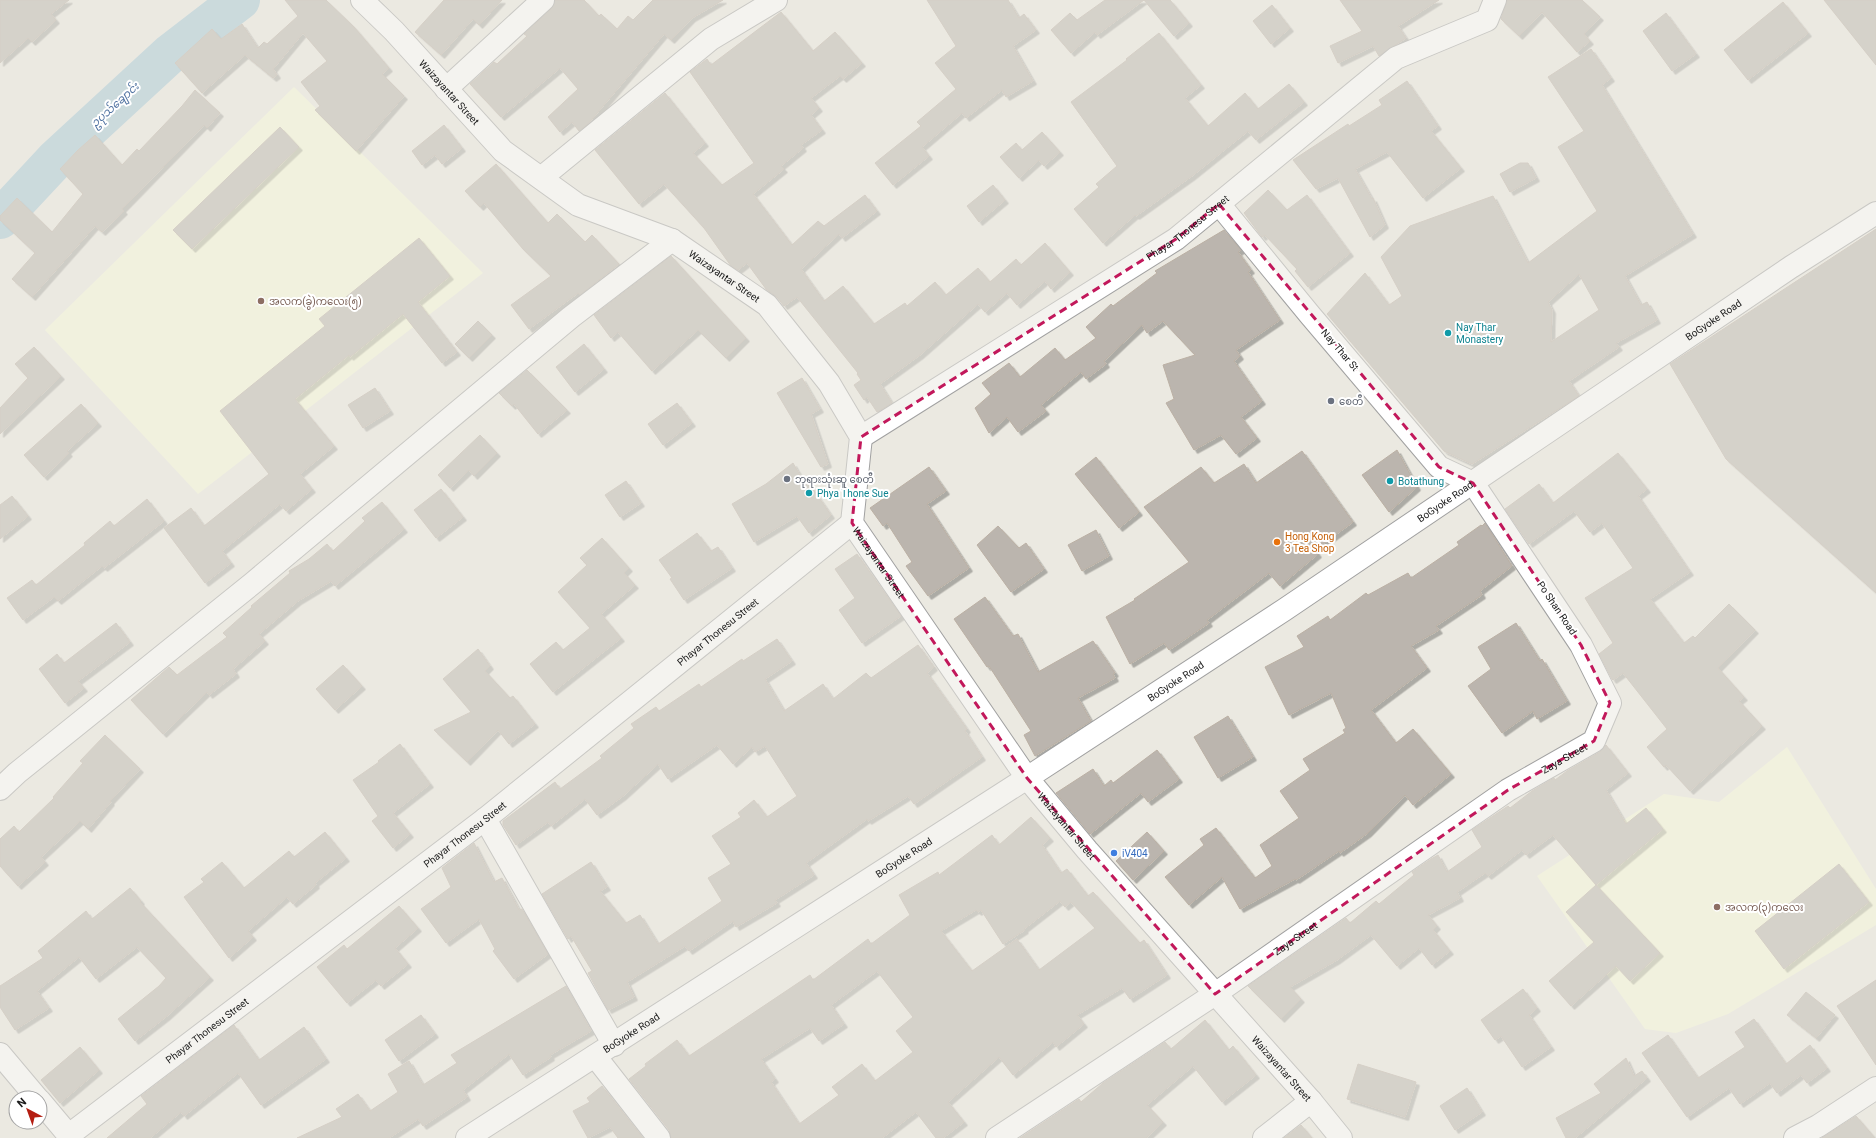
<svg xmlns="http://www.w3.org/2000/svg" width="1876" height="1138" font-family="Roboto,'Noto Sans Myanmar',sans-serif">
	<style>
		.education { fill: #f9fbd9 }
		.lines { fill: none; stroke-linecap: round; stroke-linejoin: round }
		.river { stroke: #a4c7d6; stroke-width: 40 }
		.building { fill: #bbb5ae; stroke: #bbb0a4; fill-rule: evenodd; filter: url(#shadow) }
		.minor-casing { stroke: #a1a1a1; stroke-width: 24 }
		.minor { stroke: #fff; stroke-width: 22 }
		.marked { fill: none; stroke: #c2185b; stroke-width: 3; stroke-dasharray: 8 5; stroke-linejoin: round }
		.education-dot { fill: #8d6e63; stroke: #fff; stroke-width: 1.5 }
		.culture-dot { fill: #0f9aa8; stroke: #fff; stroke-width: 1.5 }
		.worship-dot { fill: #6b7280; stroke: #fff; stroke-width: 1.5 }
		.food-dot { fill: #e8710a; stroke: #fff; stroke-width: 1.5 }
		.shop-dot { fill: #3f7fe0; stroke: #fff; stroke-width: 1.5 }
		.labels { text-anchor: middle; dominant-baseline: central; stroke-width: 4; stroke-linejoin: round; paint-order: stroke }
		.street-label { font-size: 10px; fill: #1a1a1a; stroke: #fff }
		.education-label { font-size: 10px; fill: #785e54; stroke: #fff; text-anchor: start }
		.culture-label { font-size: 10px; fill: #0d838f; stroke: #fff; text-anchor: start }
		.worship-label { font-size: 10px; fill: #5b616d; stroke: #fff; text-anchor: start }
		.food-label { font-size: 10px; fill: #c56008; stroke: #fff; text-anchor: start }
		.shop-label { font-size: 10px; fill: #366cbe; stroke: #fff; text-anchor: start }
		.water-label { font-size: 11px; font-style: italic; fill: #5072a1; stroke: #fff }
	</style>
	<defs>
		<filter id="shadow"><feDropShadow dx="3.5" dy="3.5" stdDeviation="0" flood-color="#0004"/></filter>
	</defs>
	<rect width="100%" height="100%" fill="#ebe9e1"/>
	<path class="education" d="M294,87L483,273L198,494L45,330Z
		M1787,747L1876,889V925L1728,1014L1676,1033L1645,1029L1537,876L1664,794L1719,802Z"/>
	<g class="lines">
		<path class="river" d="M0,219L56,159L171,53L240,0"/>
	</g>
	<path class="building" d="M0,0H69L51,14L56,20L32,42L28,38L0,63Z
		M285,0H326L354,27L389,68L382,74L404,96L356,151L315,110L320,106L301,82L327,61L303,33L273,69L277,75L273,78L245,55L202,93L175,63L212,29L221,39L242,24L258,48L264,42L267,44L298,16Z
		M444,0H502L479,25L473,19L441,55L415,32Z
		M555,0H584L599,16L601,14L617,29L628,16L633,20L653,0H723L692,18L671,40L664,34L587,125L579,131L572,122L560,132L548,117L578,89L560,68L501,117L470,84L494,62L497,64L527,36L524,34L551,9Z
		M927,0H1008L1019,18L1024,14L1036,30L1013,46L1033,81L1006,97L1002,90L966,118L962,113L922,147L929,156L893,185L875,163L921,126L917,122L956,89L935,63L956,46Z
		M1105,0H1170L1189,23L1174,36L1144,0L1097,35L1095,32L1071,53L1051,30L1070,13L1077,20Z
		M1340,0H1439L1398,26L1406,38L1379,56L1373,46L1338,63L1330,46L1362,31Z
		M1507,0H1582L1600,17L1584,34L1590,41L1577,52L1542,12L1519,36L1501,19Z
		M1824,0H1876V65Z
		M1783,2L1808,33L1748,80L1724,50Z
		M1272,5L1290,28L1271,44L1253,21Z
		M781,12L813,51L835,32L862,63L843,79L840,76L811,98L819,108L811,115L822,130L801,145L803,148L781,166L784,169L753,194L792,245L818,221L824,226L865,195L877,211L842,238L839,234L801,269L824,301L843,286L874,324L905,303L907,306L935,282L946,295L978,268L990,282L1016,259L1021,265L1045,243L1070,272L1051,289L1045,281L1017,305L1007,293L985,312L978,304L920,355L880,384L892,403L877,412L867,397L864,400L854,385L861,380L857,374L858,373L797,297L784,306L777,297L766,289L747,263L738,270L731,266L704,228L664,184L639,204L595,150L665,93L705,143L693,153L722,185L754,163L690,72L707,59L711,65Z
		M1666,13L1696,54L1672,71L1643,31Z
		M1159,33L1201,85L1185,98L1208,126L1245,93L1258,109L1289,84L1304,102L1256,140L1248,131L1192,176L1136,216L1135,215L1103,243L1074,209L1099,187L1096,184L1117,166L1071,102L1127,60L1126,59Z
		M1591,49L1611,78L1602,85L1693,234L1625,276L1641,305L1647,302L1657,320L1616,343L1619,347L1569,381L1579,396L1472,464L1444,451L1327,314L1365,273L1389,305L1402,296L1381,257L1410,226L1493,196L1528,263L1597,211L1558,147L1584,131L1548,77ZM1579,274L1599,310L1551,342L1552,310L1548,302Z
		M1407,81L1438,126L1431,131L1461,168L1423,198L1387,152L1355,169L1372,199L1373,198L1385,225L1370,237L1338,178L1316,189L1293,160L1348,124L1349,126L1382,105L1379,100Z
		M195,90L220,113L207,128L204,125L122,209L124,211L102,232L95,226L32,297L12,279L35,253L0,220V216L17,198L52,232L83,194L60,169L78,150L95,135L122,165L137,149L139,151L182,106Z
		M444,125L462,148L442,164L435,155L422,165L412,151Z
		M280,127L299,147L192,249L173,230Z
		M1042,132L1060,152L1044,166L1039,160L1019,178L1000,157L1016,143L1022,150Z
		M1520,163H1528L1536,178L1510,192L1500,174Z
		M496,164L548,223L557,214L585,242L592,235L619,264L580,295L578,293L529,329L511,305L551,276L523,249L484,203L480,207L465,191Z
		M993,185L1005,200L979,222L967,206Z
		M1268,190L1287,210L1307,195L1350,253L1308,287L1295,271L1297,269L1265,235L1262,237L1244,213Z
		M1876,229V593L1726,459L1670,364Z
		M1224,230L1241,250L1238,252L1251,270L1248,272L1280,320L1236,350L1240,356L1234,361L1262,401L1241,417L1257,438L1236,454L1221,435L1194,450L1166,403L1174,399L1163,365L1195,355L1163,321L1147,333L1142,325L1104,361L1106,364L1086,379L1081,372L1041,405L1046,411L1018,432L1007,417L989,433L975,408L991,394L982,383L1009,363L1020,377L1055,348L1065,360L1096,338L1086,327L1111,304L1113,306L1157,273L1155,271Z
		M419,238L450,276L418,302L457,352L442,363L403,314L350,357L349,355L295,399L334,446L300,474L312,489L286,511L280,504L222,551L231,563L205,583L164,528L191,508L204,526L269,474L220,411L325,326L319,319Z
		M671,256L746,338L726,358L698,330L652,371L618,332L611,338L594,315Z
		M478,321L492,335L469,358L455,344Z
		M584,344L604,369L575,392L556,367Z
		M34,347L61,376L0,434V408L28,378L15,364Z
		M527,370L567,410L538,434L514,404L512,406L499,393Z
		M802,378L820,409L811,414L828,464L821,467L777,393Z
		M375,388L390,411L363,428L348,405Z
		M677,403L692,423L663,445L648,424Z
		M81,404L98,423L67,451L69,453L44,477L24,455Z
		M480,435L497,453L474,476L469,470L450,488L438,475Z
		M1397,450L1417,487L1389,512L1362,475Z
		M1302,451L1353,522L1315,550L1318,554L1280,586L1269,573L1207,620L1209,623L1169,650L1164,643L1130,664L1106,617L1135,600L1134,599L1189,562L1144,507L1201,467L1214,483L1244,464L1256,483Z
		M1618,453L1647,489L1638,496L1690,572L1650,599L1684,643L1693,636L1695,638L1729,604L1755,630L1718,668L1744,697L1739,701L1762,726L1690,791L1666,765L1664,767L1647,747L1667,729L1623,673L1613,680L1612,679L1599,654L1613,643L1585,598L1633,568L1602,523L1590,532L1574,511L1529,544L1505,509L1539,484L1553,503Z
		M1096,457L1139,512L1119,528L1075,474Z
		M793,463L805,484L808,482L831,515L809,533L797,516L754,542L732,504L766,484Z
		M929,467L946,491L927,504L969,568L928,596L906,566L912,562L887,523L883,526L870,508Z
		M626,481L641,503L620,517L605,495Z
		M441,489L463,517L436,538L414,510Z
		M12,496L28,516L0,539V505Z
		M147,499L164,521L104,568L102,566L58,601L54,597L23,620L7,598L32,580L36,585L85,545L84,543L110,521L114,526Z
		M382,502L404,529L335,586L331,581L298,601L259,634L265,641L233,669L236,674L209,695L207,692L163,734L131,700L169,667L177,675L227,637L223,633L252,607L251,606L290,573L289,571L309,559L327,544L333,551L365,521L362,518Z
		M1485,523L1512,566L1480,591L1482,595L1436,626L1439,630L1411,646L1427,668L1371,710L1396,743L1413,729L1451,774L1413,805L1405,795L1368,833L1340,853L1339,851L1296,880L1295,879L1240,909L1222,877L1189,905L1165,877L1204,845L1200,839L1216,828L1255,878L1272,866L1260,845L1299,818L1280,791L1310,770L1303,759L1345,733L1343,730L1346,728L1331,693L1289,715L1265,667L1304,647L1297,636L1328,616L1330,620L1366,593L1368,595L1408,573L1411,578L1459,545L1457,542L1481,525L1482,526Z
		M998,526L1019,548L1026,543L1044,569L1011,592L977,545Z
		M1096,530L1109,556L1082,571L1068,545Z
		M697,533L711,551L718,547L732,568L684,600L670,579L672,578L659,560Z
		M602,538L629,568L624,573L635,585L601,614L621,638L553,692L530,664L556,642L563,650L590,628L558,592L587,565L580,558Z
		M857,554L901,616L862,643L839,610L855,598L835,569Z
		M985,597L1013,636L1018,634L1038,672L1093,641L1115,673L1113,674L1115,678L1078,698L1091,721L1035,756L1024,735L1031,731L989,666L987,667L954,619Z
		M116,623L130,642L78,681L84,688L65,703L39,669L57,654L64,663Z
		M1516,623L1540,661L1542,659L1567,701L1537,719L1533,711L1502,733L1468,686L1491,669L1478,647Z
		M777,639L792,661L765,679L784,711L823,684L833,699L866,673L871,678L918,645L934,667L927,673L967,729L965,731L982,757L914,804L908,796L868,821L867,819L806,863L814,875L775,900L777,903L736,927L733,921L689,951L685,946L627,982L634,997L608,1010L588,973L592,971L571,936L568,939L542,894L591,862L607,887L600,891L626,923L640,915L658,944L722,901L708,878L731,864L712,836L741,817L738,813L754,800L767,817L797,796L765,746L755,752L752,747L733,764L717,745L668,779L658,764L623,796L597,815L585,799L551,826L548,822L516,845L503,825V821L555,782L560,789L602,758L600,756L634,728L631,724L656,707L659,711L699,684L701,687L742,659L743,661Z
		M478,649L490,666L485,671L510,698L513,696L535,724L509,744L498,730L467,762L434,730L471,712L443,679Z
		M343,665L362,686L335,710L316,689Z
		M1228,716L1253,757L1218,778L1194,737Z
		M105,735L140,769L110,801L111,802L88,829L80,821L41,857L45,862L18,886L0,866V839L14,826L19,832L54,798L53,797L83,763L80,761Z
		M400,744L430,784L393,813L410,834L393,848L372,821L378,816L353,780L379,762L378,761Z
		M1606,745L1628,773L1606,790L1626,824L1646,808L1663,829L1596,885L1553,835L1526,855L1522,850L1488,876L1485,873L1457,892L1460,898L1428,915L1437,926L1433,930L1450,951L1432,965L1419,948L1397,966L1371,935L1337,960L1290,987L1301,999L1281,1019L1248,986L1346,918L1350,923L1376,901L1379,904L1414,875L1412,872L1431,859L1438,855L1447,872L1482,847L1472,830L1508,806L1510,808L1532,791L1554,778L1555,780L1567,771L1600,752Z
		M1157,750L1179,779L1148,802L1141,793L1090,834L1056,793L1093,769L1104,786L1111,780L1113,783Z
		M1031,817L1050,838L1042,845L1061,873L1067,869L1088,896L1093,892L1140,943L1144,940L1167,975L1130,999L1122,988L1077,1015L1084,1024L1056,1047L1053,1042L1013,1075L999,1057L948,1102L964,1122L943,1138H936L916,1112L882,1138H671L669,1130L629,1079L646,1066L645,1064L677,1040L689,1056L810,975L813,980L868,939L871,944L910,915L899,895L938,872L939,875L992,835L999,845ZM1060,901L1065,907L1071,902L1095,928L1039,970L1017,939L972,971L941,931L976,910L978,912L981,910L1003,944L1025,930L1024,929ZM877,971L913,1017L896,1031L913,1052L875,1081L862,1064L832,1087L839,1095L799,1124L771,1082L775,1079L761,1059L810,1028L819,1041L844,1024L831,1005Z
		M325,832L346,858L315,883L316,885L293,904L287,897L248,931L253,937L229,958L184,897L204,882L201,879L222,862L244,888L289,851L294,857Z
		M1147,832L1164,851L1133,880L1116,861Z
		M474,843L494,882L502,878L519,910L522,909L548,954L514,979L493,951L495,949L479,919L446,943L421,909L451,887L442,868Z
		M1839,864L1869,902L1784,969L1755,931Z
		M1596,885L1660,953L1630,981L1616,966L1571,1006L1549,981L1594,942L1566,912Z
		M130,888L141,901L140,902L210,977L167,1016L135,1041L118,1019L159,986L166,978L137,947L96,979L79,957L37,991L49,1008L15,1030L0,1007V986L43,958L38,951L86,911L92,919Z
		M399,906L418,928L395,948L408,964L381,986L376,980L347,1003L317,967L344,945L347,949Z
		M1876,980V1065L1837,1006Z
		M566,986L591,1031L550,1055L551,1057L523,1075L509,1054L463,1090L467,1097L423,1126L418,1119L389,1138H297L342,1117L336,1109L358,1094L370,1111L398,1092L388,1074L409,1061L423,1085L457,1063L451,1055Z
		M1523,989L1537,1008L1529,1015L1551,1047L1522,1067L1501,1036L1495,1040L1481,1020Z
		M1806,992L1835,1015L1816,1038L1787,1015Z
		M421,1015L435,1034L399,1061L385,1040Z
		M1754,1019L1786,1064L1810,1045L1827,1068L1807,1083L1801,1075L1777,1093L1770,1083L1740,1104L1729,1088L1687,1117L1642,1053L1668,1035L1698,1078L1745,1047L1735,1032Z
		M1205,1020L1229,1050L1233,1046L1256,1075L1222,1102L1193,1066L1147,1105L1163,1122L1146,1138H1020L1079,1099L1081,1102L1103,1083L1165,1042L1171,1049Z
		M234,1025L259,1060L304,1027L326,1059L261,1105L238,1073L184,1116L181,1112L150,1138H107L147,1104L141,1096Z
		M80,1047L99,1070L60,1103L41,1080Z
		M1626,1058L1634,1076L1642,1071L1647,1078L1575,1138H1566L1556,1118L1601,1093L1594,1084Z
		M1358,1064L1416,1082L1405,1117L1347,1099Z
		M602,1086L643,1138H618L610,1127L588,1138L573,1111L590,1102L587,1098Z
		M1467,1088L1482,1112L1455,1130L1440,1106Z
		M1856,1116L1875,1138H1822L1825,1136Z
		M1301,1125L1312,1138H1284Z"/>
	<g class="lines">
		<g class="minor-casing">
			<g id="minor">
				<path id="s1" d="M362,0L394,31L503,151L578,205L672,240L767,305L829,383L861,437L852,523L1027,778L1087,850L1311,1101L1341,1138"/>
				<path d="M446,89L543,0"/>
				<path d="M541,178L711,39L776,0"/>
				<path id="s2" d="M861,437L1176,239L1396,58L1487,20L1495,0"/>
				<path d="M0,789L17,773L253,583L571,317L672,240"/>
				<path d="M485,819L614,1045"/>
				<path d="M0,1054L37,1098"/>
				<path d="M595,1056L659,1138"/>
				<path d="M40,1101L71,1138"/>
				<path id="s3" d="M69,1135L485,819L852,523"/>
				<path id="s4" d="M467,1138L1027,778L1284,610L1791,267L1876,213"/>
				<path id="s5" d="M997,1138L1215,994L1508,790L1594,741L1610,703L1581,645L1473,483L1439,467L1310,315L1219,204"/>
				<path d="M1264,1138L1311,1101"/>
				<path d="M1795,1138L1818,1126L1876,1088"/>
			</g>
		</g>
		<use href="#minor" class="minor"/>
	</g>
	<path d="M0 0H1876V1138H0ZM1219,204L1439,467L1473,483L1581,645L1610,703L1594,741L1508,790L1215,994L1027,778L852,523L861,437L1176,239Z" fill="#ebe9e1" fill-opacity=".55" fill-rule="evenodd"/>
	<path class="marked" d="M1219,204L1439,467L1473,483L1581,645L1610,703L1594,741L1508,790L1215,994L1027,778L852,523L861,437L1176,239Z"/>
	<g class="education-dot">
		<circle cx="261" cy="301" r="4"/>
		<circle cx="1717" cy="907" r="4"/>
	</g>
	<g class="culture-dot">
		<circle cx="1448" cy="333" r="4"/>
		<circle cx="1390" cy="481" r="4"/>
		<circle cx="809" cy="493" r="4"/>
	</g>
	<g class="worship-dot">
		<circle cx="1331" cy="401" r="4"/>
		<circle cx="787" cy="479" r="4"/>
	</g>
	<circle class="food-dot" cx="1277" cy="542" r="4"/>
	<circle class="shop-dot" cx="1114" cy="853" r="4"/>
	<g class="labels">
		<g class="street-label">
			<text stroke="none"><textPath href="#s1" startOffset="127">Waizayantar Street</textPath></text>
			<text stroke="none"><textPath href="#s2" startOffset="388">Phayar Thonesu Street</textPath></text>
			<text stroke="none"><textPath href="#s1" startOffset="463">Waizayantar Street</textPath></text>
			<text stroke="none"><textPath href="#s4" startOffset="1491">BoGyoke Road</textPath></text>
			<text transform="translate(1340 350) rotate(49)">Nay Thar St</text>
			<text stroke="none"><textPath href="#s4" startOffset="1167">BoGyoke Road</textPath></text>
			<text stroke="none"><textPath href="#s1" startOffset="811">Waizayantar Street</textPath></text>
			<text transform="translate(1557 608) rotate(56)">Po Shan Road</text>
			<text stroke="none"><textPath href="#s3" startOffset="821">Phayar Thonesu Street</textPath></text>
			<text stroke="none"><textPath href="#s4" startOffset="843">BoGyoke Road</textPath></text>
			<text stroke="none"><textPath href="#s5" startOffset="683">Zaya Street</textPath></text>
			<text stroke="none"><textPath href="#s1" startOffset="1135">Waizayantar Street</textPath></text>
			<text stroke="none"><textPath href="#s3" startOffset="497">Phayar Thonesu Street</textPath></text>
			<text stroke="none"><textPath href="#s4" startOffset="519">BoGyoke Road</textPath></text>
			<text stroke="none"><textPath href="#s5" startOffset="359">Zaya Street</textPath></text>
			<text stroke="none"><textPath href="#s3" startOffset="173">Phayar Thonesu Street</textPath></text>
			<text stroke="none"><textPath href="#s4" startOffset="195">BoGyoke Road</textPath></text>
			<text stroke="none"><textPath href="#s1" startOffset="1459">Waizayantar Street</textPath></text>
		</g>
		<g class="education-label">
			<text x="269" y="301">အလက(ခွဲ)ကလေး(၅)</text>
			<text x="1725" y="907">အလက(၃)ကလေး</text>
		</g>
		<g class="culture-label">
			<text x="1456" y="327">Nay Thar<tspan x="1456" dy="12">Monastery</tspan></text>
			<text x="1398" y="481">Botathung</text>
			<text x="817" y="493">Phya Thone Sue</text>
		</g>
		<g class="worship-label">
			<text x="1339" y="401">စေတီ</text>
			<text x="795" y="479">ဘုရားသုံးဆူ စေတီ</text>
		</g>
		<g class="food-label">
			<text x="1285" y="536">Hong Kong<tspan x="1285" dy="12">3 Tea Shop</tspan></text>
		</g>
		<g class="shop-label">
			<text x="1122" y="853">iV404</text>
		</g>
		<g class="water-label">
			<text transform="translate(115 105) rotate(-42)">ဥပုသ်ချောင်း</text>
		</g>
	</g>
	<g transform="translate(28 1110) rotate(319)"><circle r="19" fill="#ffffff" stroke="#a3a3a3"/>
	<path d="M0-3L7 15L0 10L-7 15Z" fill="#b41d11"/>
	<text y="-6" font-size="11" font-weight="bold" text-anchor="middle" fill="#1a1a1a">N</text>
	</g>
</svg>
